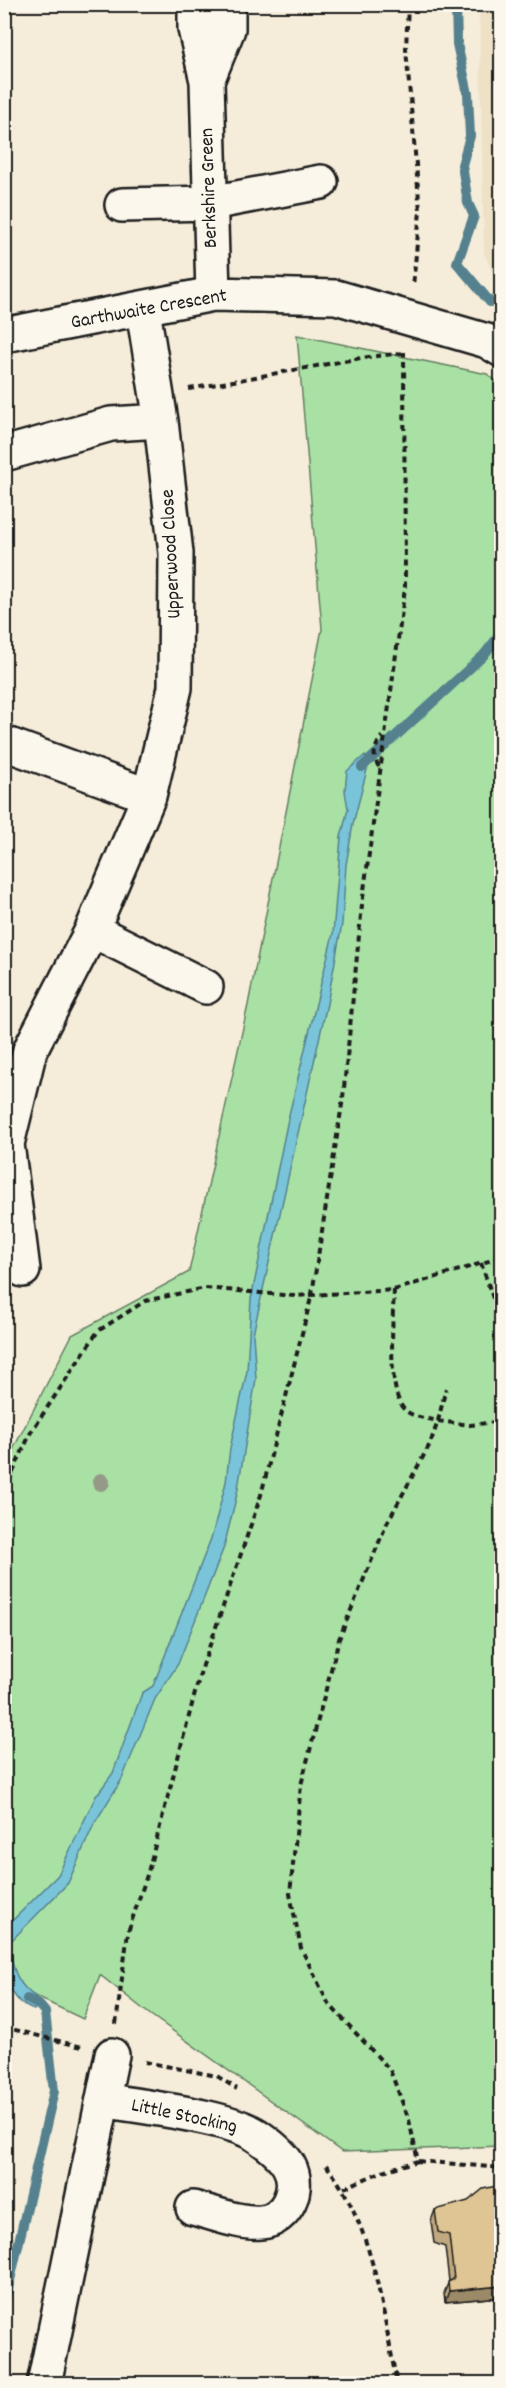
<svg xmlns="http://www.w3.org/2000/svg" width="506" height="2388" font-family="Dekko,sans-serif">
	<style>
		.built { fill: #eee1c5 }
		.green { fill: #a9e1a4; stroke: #627e60; stroke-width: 1.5 }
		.water { fill: #7ac4da; stroke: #54818e; stroke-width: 1.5 }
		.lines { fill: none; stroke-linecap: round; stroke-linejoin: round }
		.stream { stroke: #54818e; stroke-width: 10 }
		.minor-casing { stroke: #1c1c1c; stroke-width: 38 }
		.path { stroke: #1c1c1c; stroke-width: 4; stroke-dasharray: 6 4.5; stroke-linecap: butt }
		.minor { stroke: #fbf7ec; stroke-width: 33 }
		.tree { fill: #959a88 }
		.wall { fill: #c0a97f; stroke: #1c1c1c; stroke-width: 1.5 }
		.shaded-wall { fill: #9c8968; stroke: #1c1c1c; stroke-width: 1.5 }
		.building { fill: #dfc494; stroke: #1c1c1c; stroke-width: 1.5 }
		.labels { text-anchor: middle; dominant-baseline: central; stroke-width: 4.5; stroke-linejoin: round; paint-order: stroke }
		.street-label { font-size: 20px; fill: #1c1c1c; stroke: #fbf7ec }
	</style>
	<rect width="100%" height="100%" fill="#f5edda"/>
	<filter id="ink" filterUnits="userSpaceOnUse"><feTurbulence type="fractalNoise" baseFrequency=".0167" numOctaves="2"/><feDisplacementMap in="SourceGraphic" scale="12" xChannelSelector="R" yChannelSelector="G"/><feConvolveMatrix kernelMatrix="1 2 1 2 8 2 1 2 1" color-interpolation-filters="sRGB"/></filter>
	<g filter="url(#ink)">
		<path class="built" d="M479,5H501V293L484,253Z"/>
		<path class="green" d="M297,335L487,374L502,386L501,2146L342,2152L148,2013L100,1975L83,2019L5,1982V1465L72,1335L189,1272L248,1005L322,629Z"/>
		<path class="water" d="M364,756L370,758L353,824L346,865L342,924L327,1004L253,1334L256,1379L237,1494L224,1547L178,1664L155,1699L122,1779L94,1824L68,1883L11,1941C10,1959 13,1976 27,1990C33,1996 37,1996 39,2005L34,2010C0,1998 4,1957 5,1928L58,1875L96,1796L113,1773L142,1693L153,1686L212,1536L226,1482L230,1448L247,1371L251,1299L288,1119L333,934L341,837L348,809L345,791L347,771Z"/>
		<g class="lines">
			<path class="stream" d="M456,4L457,44L468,94L470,136L462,165L468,203L474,216L457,263L490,302
				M362,767L483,656L502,632
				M4,2306L54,2091L45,2012L39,2005L27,1999"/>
			<g class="minor-casing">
				<path id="minor" d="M195,4V29L207,81L213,294
					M207,81L228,29V4
					M122,205L211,203L321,182
					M4,335L213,294L336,297L487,341L502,350
					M4,454L111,424L161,421
					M4,743L149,796
					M92,930L206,987
					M23,1270L7,1144L30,1050L92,930L149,796L175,688L176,553L161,421L143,310
					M103,2100C141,2107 231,2116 259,2137C269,2144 283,2155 289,2166C301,2188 287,2220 261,2222C240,2224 214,2213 193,2208
					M44,2384L112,2055"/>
			</g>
			<path class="path" d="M408,4L406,49L420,211L413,286
				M189,389L361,358L403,353
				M379,767C371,755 375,747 382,736
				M481,1263L498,1313
				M394,1290C393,1316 387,1388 403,1408C410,1417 426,1418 438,1421L446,1388
				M4,1492L31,1432L98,1331L145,1301L205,1288L294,1296L394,1290L502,1257
				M116,2024L128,1932L148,1872L200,1674L261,1495L312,1294L343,1098L362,905L405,588L404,352
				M4,2027L82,2047
				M145,2062L217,2076L237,2089
				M418,2161L502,2168
				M326,2165C374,2226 382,2309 397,2384
				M344,2188L383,2171L418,2161L409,2120L390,2070L328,2003L301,1948L290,1894L301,1785L339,1639L387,1523L430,1444L438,1421L470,1425L495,1422L502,1411"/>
			<use href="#minor" class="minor"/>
		</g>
		<circle class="tree" cx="101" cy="1482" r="9"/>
		<path class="wall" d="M435,2210L500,2220L501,2230V2297L445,2302L444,2293L449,2281L445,2247L434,2243L431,2221Z"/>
		<path class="shaded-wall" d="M501,2286V2297L445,2302L449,2291Z"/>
		<path class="building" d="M501,2185V2215L500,2220L501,2230V2286L449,2291L448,2282L454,2279L449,2235L438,2232L435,2210L468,2201L483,2189Z"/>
	</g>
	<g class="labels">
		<g class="street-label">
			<text transform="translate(210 188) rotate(-92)">Berkshire Green</text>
			<text transform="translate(149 310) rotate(-10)">Garthwaite Crescent</text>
			<text transform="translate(172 554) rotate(-93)">Upperwood Close</text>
			<text transform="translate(184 2117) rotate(12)">Little Stocking</text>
		</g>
	</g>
	<rect width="506" height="2388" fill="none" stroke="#fbf7ec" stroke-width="24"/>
	<rect x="12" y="12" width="482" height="2364" fill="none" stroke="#1c1c1c" stroke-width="2" filter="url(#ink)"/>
</svg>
